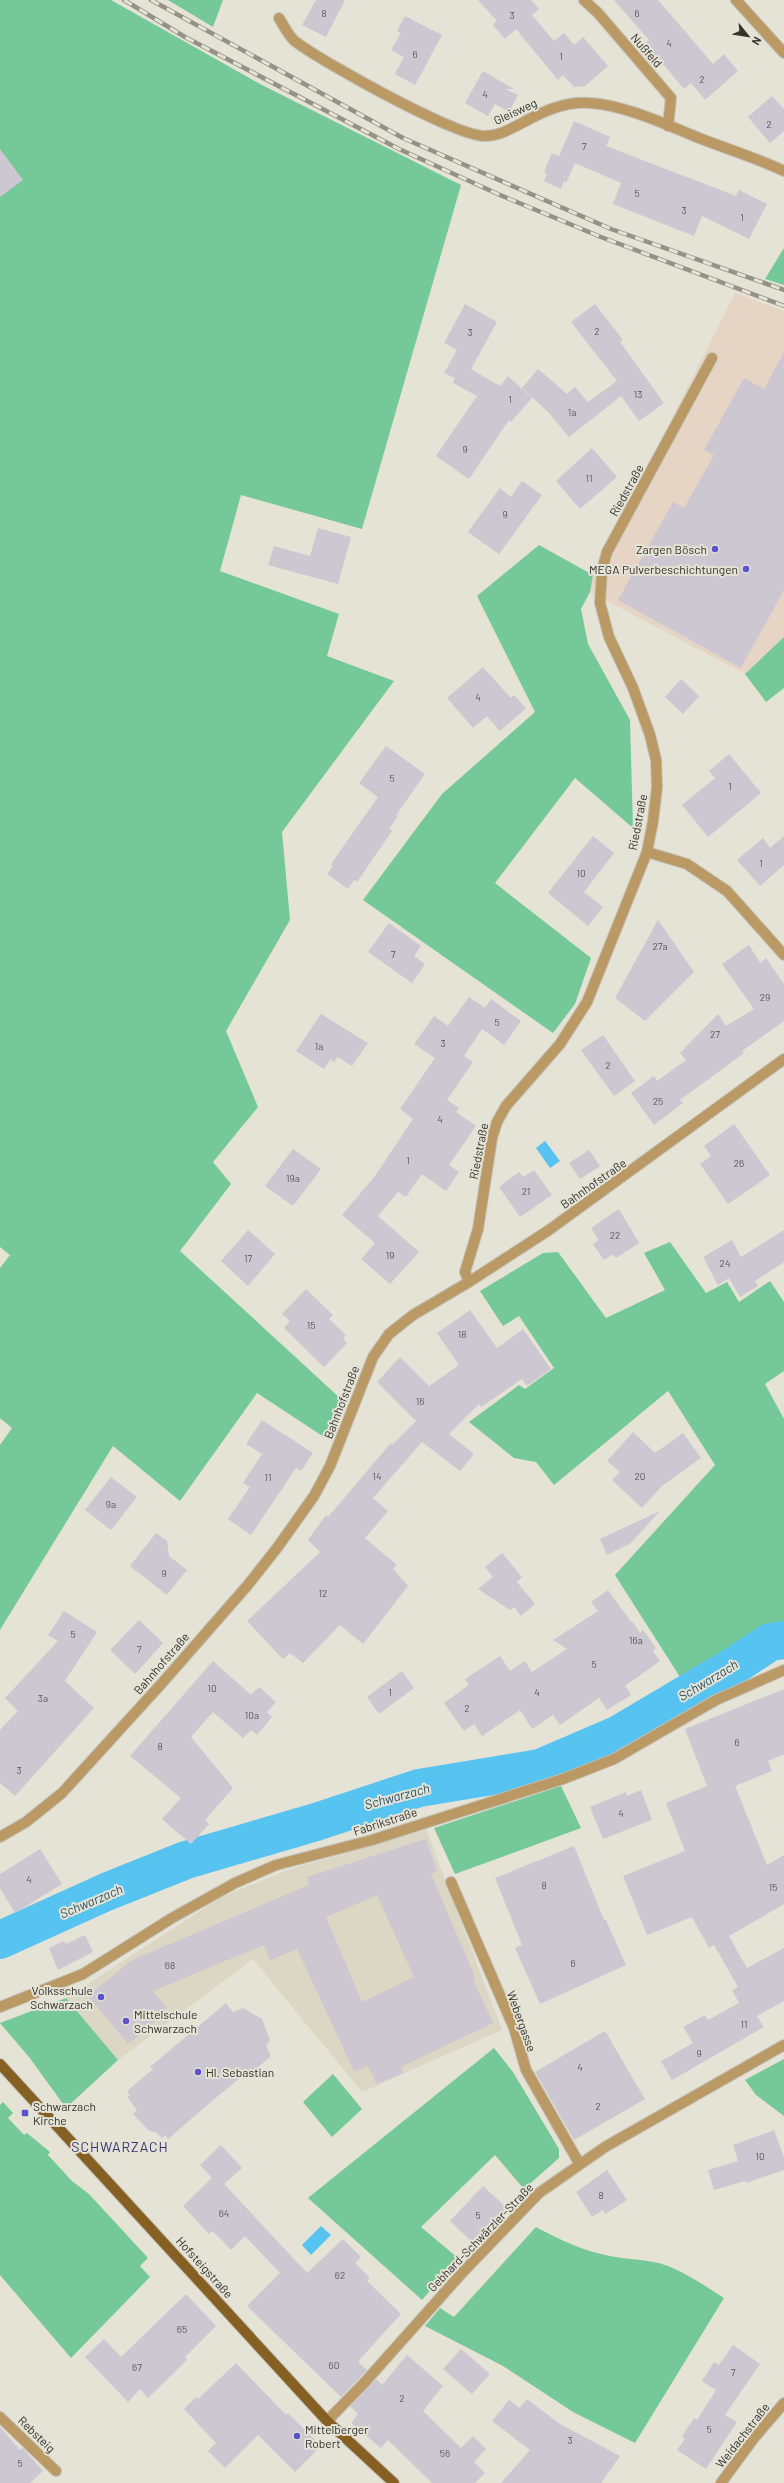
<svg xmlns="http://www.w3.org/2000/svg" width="784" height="2483" font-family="Barlow,sans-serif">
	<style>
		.built { fill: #dcd6c4 }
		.industrial { fill: #e6d5c4 }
		.green { fill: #75c999 }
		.water { fill: #57c3f1 }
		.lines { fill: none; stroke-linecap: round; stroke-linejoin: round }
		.river { stroke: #57c3f1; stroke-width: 38 }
		.building { fill: #ccc7d1; fill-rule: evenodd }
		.minor-casing { stroke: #c1bfb4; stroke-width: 12 }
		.major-casing { stroke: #c1bfb4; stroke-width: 12 }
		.minor { stroke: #bb9965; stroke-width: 10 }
		.major { stroke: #856022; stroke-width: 10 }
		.rail-casing { stroke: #939188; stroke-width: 4.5 }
		.rail { stroke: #e5e2d6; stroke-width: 3; stroke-dasharray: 9; stroke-linecap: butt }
		.poi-dot { fill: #5b53cb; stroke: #e5e2d6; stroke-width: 1.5 }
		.labels { text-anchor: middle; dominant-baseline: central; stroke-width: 4; stroke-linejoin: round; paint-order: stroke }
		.number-label { font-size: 10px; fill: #595756 }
		.street-label { font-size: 12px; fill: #33322d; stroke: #e5e2d6 }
		.poi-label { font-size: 12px; fill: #33322d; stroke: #e5e2d6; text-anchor: start }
		.water-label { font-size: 13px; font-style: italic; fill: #255266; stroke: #e5e2d6 }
		.quarter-label { font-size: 14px; letter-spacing: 1px; fill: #34336e; stroke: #e5e2d6 }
	</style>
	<rect width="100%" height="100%" fill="#e5e2d6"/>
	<path class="built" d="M426,1829L502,2030L362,2092L253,1959L118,2060L66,1998L222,1897L285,1871Z"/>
	<path class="industrial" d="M735,293L784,311V637L745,674L590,592L593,575Z"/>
	<path class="green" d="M0,0H111L260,84L461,185L362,529L241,495L220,571L339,614L327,656L394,681L282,832L290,920L226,1031L258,1107L213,1162L231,1184L180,1251L341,1399L327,1439L257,1393L180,1501L113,1446L0,1630V1445L12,1428L0,1418V1268L10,1255L0,1247Z
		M168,0H223L213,27Z
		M784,248V285L765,279Z
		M539,545L593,575L590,592L581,609L588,644L630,720L633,828L575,778L495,883L591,958L575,1004L553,1033L363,900L442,794L535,712L477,596Z
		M784,637V688L766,702L745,674Z
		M670,1242L706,1293L727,1282L739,1302L770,1281L784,1302V1371L765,1384L784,1419V1626L769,1628L680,1677L615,1575L715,1465L668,1391L554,1485L536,1462L514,1458L469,1422L519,1385L525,1389L554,1368L519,1316L503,1326L480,1291L543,1253L558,1252L606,1318L665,1290L644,1253Z
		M561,1786L581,1828L455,1874L434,1828Z
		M66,1998L118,2060L66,2108L29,2057L0,2023Z
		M494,2048L513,2072L559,2149V2158L524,2189L495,2155L421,2227L458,2258L422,2300L308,2198Z
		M784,2059V2116L756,2095L745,2080Z
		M333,2074L362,2109L332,2137L303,2102Z
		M3,2102L13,2113L8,2118L24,2135L27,2133L50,2152L48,2155L72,2181L89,2194L148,2258L140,2266L150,2277L71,2358L0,2275V2105Z
		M536,2227C560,2240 583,2251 610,2256C628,2260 648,2259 665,2265C687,2273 705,2286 724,2298L635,2443L573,2412L503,2366L425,2326L440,2308L454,2317Z"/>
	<path class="water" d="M545,1141L560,1161L550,1168L536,1148Z
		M321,2226L331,2235L311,2255L302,2245Z"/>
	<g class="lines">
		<path class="river" d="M0,1940L106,1892L186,1860L316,1822L419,1788L540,1768L617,1735L737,1664L770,1642L784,1640"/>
	</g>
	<path class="building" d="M316,0H345L326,37L302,25Z
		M478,0H531L539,9L532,15L554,41L564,33L574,45L583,37L608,66L585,86L574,87L563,75L558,80L516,29L505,39L493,25L497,21Z
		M614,0H658L713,64L724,54L738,71L705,100L691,83L684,89L645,43L649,40Z
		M405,16L442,35L415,85L395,74L404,57L391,50L401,33L397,31Z
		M483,71L514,89H505L518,95L509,112L495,104L488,116L465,103Z
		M772,96L784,109V131L770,143L748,117Z
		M574,121L610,137L606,146L736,196L739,190L767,204L749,239L702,216L694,236L613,204L621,183L575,163L566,183L564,181L561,189L544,181L547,174L544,172L552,153L559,156Z
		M0,149L23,180L0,197Z
		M465,304L497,322L471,369L500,386L508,376L532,398L511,422L509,420L469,479L436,456L477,396L453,383L455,378L444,373L457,350L444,343Z
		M595,304L623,340L620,342L664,403L639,421L621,396L569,437L548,412L522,388L538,369L567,394L575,387L588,402L617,381L571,322Z
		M784,352V590L741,668L618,600L673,502L684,508L714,455L704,450L744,378L764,389Z
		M592,448L617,477L580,509L556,481Z
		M522,481L542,495L499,554L468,532L500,488L511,497Z
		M318,528L351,537L338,584L268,565L274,546L310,556Z
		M483,667L511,698L514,695L526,708L500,731L487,716L473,728L447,698Z
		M681,679L699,696L683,714L665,697Z
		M386,746L425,774L396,815L398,816L389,829L392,831L357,882L354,880L348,889L327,874L333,866L331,864L378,797L359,783Z
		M729,754L761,793L708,837L682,805L715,778L709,771Z
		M593,836L614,853L584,892L603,907L588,926L548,893Z
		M784,836V865L760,886L737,860L763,838L770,848Z
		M658,920L694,972L645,1021L615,998Z
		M389,923L421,946L414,956L425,964L412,983L368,952Z
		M749,945L760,963L766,958L784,984V1021L742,1051L744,1053L680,1100L683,1103L654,1125L631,1093L654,1076L657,1081L686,1060L680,1053L718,1014L726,1026L754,1009L722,964Z
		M469,997L485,1008L491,999L521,1021L504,1045L482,1029L464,1056L473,1062L447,1100L459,1108L456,1112L476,1126L449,1165L459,1172L446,1191L422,1174L406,1197L398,1192L378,1216L419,1252L390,1284L361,1259L375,1243L342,1215L375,1176L413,1119L400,1109L435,1058L414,1044L434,1016L448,1026Z
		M321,1014L368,1043L352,1066L338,1057L334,1062L331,1059L324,1069L296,1051Z
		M603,1035L635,1081L614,1096L581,1050Z
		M734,1124L770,1175L728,1204L700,1164L711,1156L704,1146Z
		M293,1149L321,1169L293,1206L265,1186Z
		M589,1150L600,1166L580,1179L569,1163Z
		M534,1170L552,1195L520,1217L499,1187L519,1172L523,1177Z
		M619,1209L639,1243L616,1258L613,1254L604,1260L593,1244L599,1240L591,1228Z
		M248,1230L275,1254L248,1286L221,1261Z
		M784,1230V1262L755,1281L758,1286L740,1297L729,1278L718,1285L703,1257L732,1240L741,1257Z
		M306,1289L333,1315L329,1319L346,1335L343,1339L347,1343L324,1367L284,1328L290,1321L282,1314Z
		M470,1310L497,1348L523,1329L551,1369L527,1386L522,1379L481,1407L479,1404L449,1434L474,1454L460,1471L422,1442L373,1498L388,1511L365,1538L397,1565L393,1569L408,1586L363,1644L340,1625L303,1663L290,1653L283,1659L247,1621L320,1552L308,1540L326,1515L328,1517L391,1443L392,1445L416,1421L377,1382L400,1357L429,1386L459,1365L437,1333Z
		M262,1420L313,1453L301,1471L296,1468L251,1535L228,1519L250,1487L243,1483L262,1454L246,1444Z
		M633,1432L655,1453L683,1433L701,1458L662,1486L642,1508L612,1480L620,1472L607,1461Z
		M111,1477L137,1497L111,1530L85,1510Z
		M660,1511L631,1543L607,1555L600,1539Z
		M156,1533L167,1541L169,1556L187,1570L167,1595L130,1566Z
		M502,1553L522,1577L517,1582L535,1604L521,1616L514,1607L510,1610L478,1589L493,1577L485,1567Z
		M608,1590L631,1622L632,1621L640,1633L643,1630L656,1648L653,1651L660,1661L625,1686L631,1695L607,1710L599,1698L560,1725L553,1715L532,1729L520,1710L482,1736L474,1724L464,1731L444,1703L469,1685L465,1679L500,1656L510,1671L525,1661L532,1672L567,1649L553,1640L598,1611L591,1602Z
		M64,1611L97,1632L65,1681L94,1708L15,1796L0,1783V1730L18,1711L5,1698L58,1641L48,1635Z
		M139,1620L163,1643L135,1674L110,1650Z
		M213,1661L251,1695L259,1687L276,1702L267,1712L272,1717L257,1735L251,1730L243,1738L213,1712L191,1737L233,1788L205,1820L209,1824L191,1844L162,1819L181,1798L130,1756Z
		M402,1671L414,1688L379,1714L367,1697Z
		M784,1689V1754L768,1761L772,1771L735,1786L767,1865L784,1855V1904L729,1936L747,1968L784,1948V2001L757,2016L764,2027L672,2080L661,2061L693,2043L683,2027L705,2015L708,2020L739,2003L732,1990L738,1987L714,1945L709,1948L692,1917L647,1935L623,1876L685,1851L666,1803L707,1786L685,1729Z
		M641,1790L652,1820L603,1839L590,1807L626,1792L627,1796Z
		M426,1839L437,1871L431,1874L475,1977L473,1979L493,2023L401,2067L403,2073L377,2084L368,2066L354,2071L297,1949L270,1960L264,1945L153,1991L167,2008L157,2016L159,2018L128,2044L88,1996L132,1960L309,1885L307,1877ZM377,1895L414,1977L362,2002L326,1917Z
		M574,1846L604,1920H606L626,1965L540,2004L515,1948L522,1945L495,1878Z
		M40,1849L62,1884L15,1913L0,1888V1874Z
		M85,1935L93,1952L58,1970L49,1948L64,1941L66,1944Z
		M226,2003L233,2012L243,2008L262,2019L270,2040L266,2046L271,2056L247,2077L245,2074L213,2100L168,2139L165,2135L162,2138L157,2133L148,2130L133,2114L137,2110L127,2097L130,2095L127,2091L153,2069L150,2067Z
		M605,2031L645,2099L574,2140L535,2072Z
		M774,2130L784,2157V2170L746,2183L745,2181L714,2190L708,2170L738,2161L733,2145Z
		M221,2145L242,2168L224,2184L307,2273L343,2239L361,2257L355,2263L370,2278L367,2281L401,2314L361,2358L358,2362L367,2370L341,2397L247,2306L280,2273L245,2236L231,2250L213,2231L209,2234L183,2206L212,2178L200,2165Z
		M607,2170L627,2200L605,2214L603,2210L592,2217L576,2192Z
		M483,2186L507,2208L474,2244L450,2221Z
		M186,2294L216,2326L185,2357L187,2360L148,2398L140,2389L128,2402L85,2357L104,2339L121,2357Z
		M733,2345L760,2364L725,2415L737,2422L706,2469L677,2450L685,2439L682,2436L694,2418L697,2420L716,2390L702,2381L714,2362L719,2365Z
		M461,2349L490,2374L472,2394L443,2369Z
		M407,2355L443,2386L423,2411L461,2448L473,2436L486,2449L474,2462L485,2473L475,2483H432L388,2440L381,2448L351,2423L358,2414L350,2406L376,2379L382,2385Z
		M236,2363L286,2415L288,2413L321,2446L295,2472L258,2435L225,2468L208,2451L216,2443L184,2409L196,2397L198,2399Z
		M527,2399L560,2424L620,2456L601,2483H501L530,2450L492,2421L509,2400L520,2408Z
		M0,2427L20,2450L23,2448L43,2471L30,2483H0Z"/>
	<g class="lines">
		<g class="minor-casing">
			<path id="minor" d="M584,0L598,13L671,98L668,126
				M736,0L784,53
				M279,18C284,26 289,37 296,42C324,63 455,136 485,136C499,136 510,129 522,123C544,111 565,101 590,103C625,105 667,125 699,138C727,149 757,158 784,171
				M647,852L687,864L727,891L784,955
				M469,1282L465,1272L478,1229L492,1138L497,1122L506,1106L560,1044L587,1002L647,852L653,821L657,787L656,760L650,735L633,688L609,637L600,603L602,570L607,552L712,358
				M0,1837L26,1822L62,1793L163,1682L247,1586L277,1548L314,1496L330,1466L373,1357L389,1334L413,1315L469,1282L549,1230L784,1059
				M451,1882L514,2028L526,2070L579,2163
				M0,2007L83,1974L172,1918L235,1883L276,1865L372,1840L563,1779L614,1759L716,1700L784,1670
				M0,2417L56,2471
				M327,2421L365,2382L462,2273L539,2193L605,2147L784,2045
				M721,2483L754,2438L784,2403"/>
		</g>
		<g class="major-casing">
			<path id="major" d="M0,2064L327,2421L394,2483"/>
		</g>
		<use href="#minor" class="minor"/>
		<use href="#major" class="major"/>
		<g class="rail-casing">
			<path id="rail" d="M124,0L185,37L399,149L500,195L601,237L784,306
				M151,0L403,138L611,229L784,290"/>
		</g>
		<use href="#rail" class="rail"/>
	</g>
	<g class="poi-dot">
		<circle cx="715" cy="549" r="4"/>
		<circle cx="746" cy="569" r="4"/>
		<circle cx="101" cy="1997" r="4"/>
		<circle cx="126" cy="2021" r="4"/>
		<circle cx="198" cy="2072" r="4"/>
		<rect x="21" y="2109" width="8" height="8" rx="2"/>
		<circle cx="297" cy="2436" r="4"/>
	</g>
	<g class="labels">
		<g class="number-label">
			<text x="324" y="13">8</text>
			<text x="637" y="13">6</text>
			<text x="512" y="15">3</text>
			<text x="669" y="43">4</text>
			<text x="415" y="54">6</text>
			<text x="561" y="56">1</text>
			<text x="702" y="79">2</text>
			<text x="485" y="94">4</text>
			<text x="769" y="124">2</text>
			<text x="584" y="146">7</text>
			<text x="637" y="193">5</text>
			<text x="684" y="210">3</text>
			<text x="742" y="217">1</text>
			<text x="597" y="331">2</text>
			<text x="470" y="332">3</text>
			<text x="638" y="394">13</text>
			<text x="510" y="399">1</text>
			<text x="572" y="412">1a</text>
			<text x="465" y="449">9</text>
			<text x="589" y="478">11</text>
			<text x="505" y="514">9</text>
			<text x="478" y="697">4</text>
			<text x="392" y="778">5</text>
			<text x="730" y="786">1</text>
			<text x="761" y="863">1</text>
			<text x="581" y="873">10</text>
			<text x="660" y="946">27a</text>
			<text x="393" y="954">7</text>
			<text x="765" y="997">29</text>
			<text x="497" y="1022">5</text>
			<text x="715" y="1034">27</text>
			<text x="443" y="1043">3</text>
			<text x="319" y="1046">1a</text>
			<text x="608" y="1065">2</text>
			<text x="658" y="1101">25</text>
			<text x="440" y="1119">4</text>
			<text x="408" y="1160">1</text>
			<text x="739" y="1163">26</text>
			<text x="293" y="1178">19a</text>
			<text x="526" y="1191">21</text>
			<text x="615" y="1235">22</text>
			<text x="390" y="1255">19</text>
			<text x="248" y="1258">17</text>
			<text x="725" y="1263">24</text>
			<text x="311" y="1325">15</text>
			<text x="462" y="1334">18</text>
			<text x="420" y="1401">16</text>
			<text x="377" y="1476">14</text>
			<text x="640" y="1476">20</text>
			<text x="268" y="1477">11</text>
			<text x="111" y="1504">9a</text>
			<text x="164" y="1573">9</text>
			<text x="323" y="1593">12</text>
			<text x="73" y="1634">5</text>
			<text x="636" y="1640">16a</text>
			<text x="139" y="1649">7</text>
			<text x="594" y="1664">5</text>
			<text x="212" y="1688">10</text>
			<text x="390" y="1692">1</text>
			<text x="537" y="1692">4</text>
			<text x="43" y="1698">3a</text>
			<text x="467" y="1708">2</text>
			<text x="252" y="1715">10a</text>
			<text x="737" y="1742">6</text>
			<text x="160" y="1746">8</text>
			<text x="19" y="1770">3</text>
			<text x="621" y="1813">4</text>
			<text x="29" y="1879">4</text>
			<text x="544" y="1885">8</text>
			<text x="773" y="1887">15</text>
			<text x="573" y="1963">6</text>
			<text x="170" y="1965">68</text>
			<text x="744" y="2024">11</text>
			<text x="699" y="2053">9</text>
			<text x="580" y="2067">4</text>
			<text x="598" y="2106">2</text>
			<text x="760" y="2156">10</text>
			<text x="601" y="2195">8</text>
			<text x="224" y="2213">64</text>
			<text x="478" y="2215">5</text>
			<text x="340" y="2275">62</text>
			<text x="182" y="2329">65</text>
			<text x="334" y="2365">60</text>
			<text x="137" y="2367">67</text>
			<text x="733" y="2372">7</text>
			<text x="402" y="2398">2</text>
			<text x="709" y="2429">5</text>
			<text x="570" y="2440">3</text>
			<text x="445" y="2453">56</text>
			<text x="20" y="2463">5</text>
		</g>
		<g class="street-label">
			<text transform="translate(647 50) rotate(49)">Nußfeld</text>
			<text transform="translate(515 111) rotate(-25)">Gleisweg</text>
			<text transform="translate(626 490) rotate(-61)">Riedstraße</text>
			<text transform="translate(637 822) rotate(-79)">Riedstraße</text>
			<text transform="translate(478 1151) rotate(-79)">Riedstraße</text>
			<text transform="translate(593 1183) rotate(-35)">Bahnhofstraße</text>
			<text transform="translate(341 1402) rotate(-69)">Bahnhofstraße</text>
			<text transform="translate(161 1663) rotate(-49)">Bahnhofstraße</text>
			<text transform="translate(385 1821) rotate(-18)">Fabrikstraße</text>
			<text transform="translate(522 2021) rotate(70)">Webergasse</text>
			<text transform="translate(480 2237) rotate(-46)">Gebhard-Schwärzler-Straße</text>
			<text transform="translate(205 2267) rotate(48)">Hofsteigstraße</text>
			<text transform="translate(37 2434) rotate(44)">Rebsteig</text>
			<text transform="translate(742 2435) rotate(-52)">Weidachstraße</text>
		</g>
		<g class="poi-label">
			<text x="707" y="549" text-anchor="end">Zargen Bösch</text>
			<text x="738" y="569" text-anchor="end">MEGA Pulverbeschichtungen</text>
			<text x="93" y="1990" text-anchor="end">Volksschule<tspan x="93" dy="14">Schwarzach</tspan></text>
			<text x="134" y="2014">Mittelschule<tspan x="134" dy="14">Schwarzach</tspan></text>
			<text x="206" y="2072">Hl. Sebastian</text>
			<text x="33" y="2106">Schwarzach<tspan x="33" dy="14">Kirche</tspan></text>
			<text x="305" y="2429">Mittelberger<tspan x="305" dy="14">Robert</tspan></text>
		</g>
		<g class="water-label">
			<text transform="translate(708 1680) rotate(-31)">Schwarzach</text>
			<text transform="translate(397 1796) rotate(-15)">Schwarzach</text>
			<text transform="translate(91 1901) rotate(-23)">Schwarzach</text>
		</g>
		<g class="quarter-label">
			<text x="120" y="2146">SCHWARZACH</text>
		</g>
	</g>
	<g transform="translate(748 36) rotate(120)" stroke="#e5e2d6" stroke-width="3" paint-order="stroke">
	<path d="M0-3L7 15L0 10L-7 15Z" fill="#33322d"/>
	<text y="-6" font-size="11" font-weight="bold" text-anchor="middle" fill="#33322d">N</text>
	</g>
</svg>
